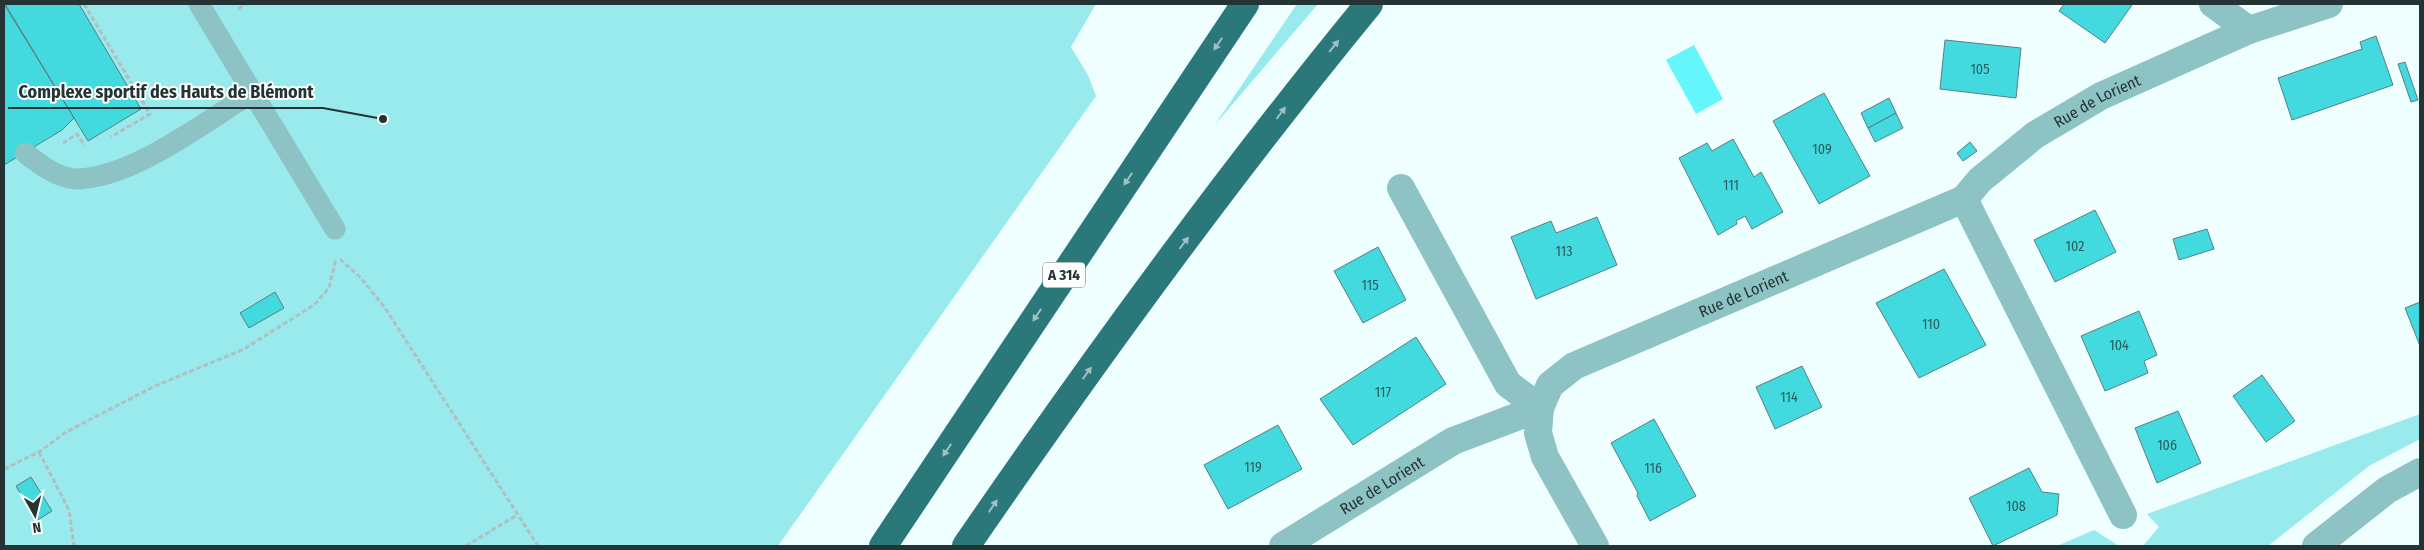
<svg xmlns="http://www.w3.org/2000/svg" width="2424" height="550" font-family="'Fira Sans Condensed',sans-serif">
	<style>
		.green { fill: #98eaed }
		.water { fill: #65f6fb }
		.building { fill: #42dadf; stroke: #5c7e7f }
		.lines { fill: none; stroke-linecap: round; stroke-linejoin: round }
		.path { stroke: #b0bfbf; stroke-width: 3; stroke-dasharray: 5 2.5; stroke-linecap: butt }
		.service { stroke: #8dc3c4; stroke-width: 21 }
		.minor { stroke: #8dc3c4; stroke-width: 28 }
		.tertiary { stroke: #8dc3c4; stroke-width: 28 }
		.motorway { stroke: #2b787b; stroke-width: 28 }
		.oneway { fill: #a0c2c4 }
		.labels { text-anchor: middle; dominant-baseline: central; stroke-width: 4; stroke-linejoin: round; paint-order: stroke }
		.number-label { font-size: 14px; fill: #2c5d5e }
		.shield { fill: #fff; stroke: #667070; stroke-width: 1 }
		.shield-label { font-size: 15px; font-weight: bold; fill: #243333 }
		.street-label { font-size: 16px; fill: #243333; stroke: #fff }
		.leader { fill: none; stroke: #243333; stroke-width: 2 }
		.callout-dot { fill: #243333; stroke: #fff; stroke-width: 2 }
		.callout-label { font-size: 18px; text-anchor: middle; font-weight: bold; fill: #243333; stroke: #fff; stroke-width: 4; stroke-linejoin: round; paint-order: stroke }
	</style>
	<rect width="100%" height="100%" fill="#effefe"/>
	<path class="green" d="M4,4H1096L1071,47L1088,75L1096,96L778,546H4Z
		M1297,4H1318L1214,126Z
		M2420,414V439L2369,466L2268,546H2143L2159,527L2147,514Z
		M2094,530L2119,546H2057Z"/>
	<path class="water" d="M1694,45L1723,99L1696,114L1666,60Z"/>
	<path class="building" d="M4,4L74,118L62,130L4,165Z
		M5,4H79L141,109L88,141Z
		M2064,4H2130L2132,5L2105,43L2059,11Z
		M2376,36L2393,85L2292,120L2278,78L2362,49L2360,42Z
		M1945,40L2021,48L2016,98L1940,89Z
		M2405,62L2418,100L2411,102L2398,64Z
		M1824,93L1870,176L1819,204L1773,121Z
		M1889,98L1896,113L1868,128L1861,113Z
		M1896,113L1903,128L1875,142L1868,128Z
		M1733,139L1754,177L1761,172L1783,212L1752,229L1745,216L1736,221L1737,224L1718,235L1679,158L1707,143L1712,151Z
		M1970,142L1977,151L1963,161L1957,153Z
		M2095,210L2116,252L2055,282L2034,240Z
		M1597,217L1617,265L1536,299L1511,237L1551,221L1556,233Z
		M2207,229L2214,249L2179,260L2173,239Z
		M1378,247L1406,300L1363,323L1334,271Z
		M1944,269L1986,345L1919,378L1876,303Z
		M275,292L284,308L249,328L240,313Z
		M2420,302V346L2405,308Z
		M2139,311L2157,355L2144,361L2148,373L2105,391L2081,336Z
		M1416,337L1446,384L1353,445L1320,399Z
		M1802,366L1822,407L1775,429L1756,387Z
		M2262,375L2295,421L2266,442L2233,396Z
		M2178,411L2201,463L2157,483L2135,428Z
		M1654,419L1696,496L1650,521L1637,496L1638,493L1611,443Z
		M1278,425L1302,469L1228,509L1204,465Z
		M2029,468L2042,492L2059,494L2057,515L1993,546L1969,498Z
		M31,477L52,511L36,521L16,486Z"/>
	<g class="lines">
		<path class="path" d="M84,4L150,114L111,137
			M238,9L246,4
			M63,143L77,134L85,146
			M340,259L360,277L385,308L538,546
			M39,452L69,510L74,546
			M4,469L39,452L66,432L153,387L244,349L314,305L329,288L336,259
			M466,546L517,515"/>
		<path class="service" d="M199,4L335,229
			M25,153C38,163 57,178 75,179C132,179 204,122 252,93"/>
		<g class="minor">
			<path d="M2213,4L2249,30"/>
			<path d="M1401,188L1508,384L1540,408"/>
			<path d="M1964,199L2123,515"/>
			<path id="s1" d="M1283,546L1453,441L1540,408"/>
			<path id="s2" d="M1595,546L1545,457L1538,433L1540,408L1550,385L1574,366L1964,199L1980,180L2035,135L2101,96L2249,30L2329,4"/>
		</g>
		<path class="tertiary" d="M2316,546L2387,490L2420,472"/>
		<path class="motorway" d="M883,546L1245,4
			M966,546C1093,361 1226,178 1369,4"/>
	</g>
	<defs><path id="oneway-solid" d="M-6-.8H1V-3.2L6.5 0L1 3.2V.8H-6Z" transform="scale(1.25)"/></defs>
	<g class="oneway">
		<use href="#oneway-solid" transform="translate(1218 44) rotate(124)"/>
		<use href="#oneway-solid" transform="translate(1334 46) rotate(-51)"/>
		<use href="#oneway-solid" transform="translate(1281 113) rotate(-53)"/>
		<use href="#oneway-solid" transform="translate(1128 179) rotate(124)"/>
		<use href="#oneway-solid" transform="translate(1184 243) rotate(-53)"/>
		<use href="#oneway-solid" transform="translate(1037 315) rotate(124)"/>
		<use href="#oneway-solid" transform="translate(1087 373) rotate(-54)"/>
		<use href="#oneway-solid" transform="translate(947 450) rotate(124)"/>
		<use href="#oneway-solid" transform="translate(993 506) rotate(-56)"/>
	</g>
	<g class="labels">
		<g class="number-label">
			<text x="1980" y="69">105</text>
			<text x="1822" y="149">109</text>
			<text x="1731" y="185">111</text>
			<text x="2075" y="246">102</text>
			<text x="1564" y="251">113</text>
			<text x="1370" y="285">115</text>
			<text x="1931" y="324">110</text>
			<text x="2119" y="345">104</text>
			<text x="1383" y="392">117</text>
			<text x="1789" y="397">114</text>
			<text x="2167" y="445">106</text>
			<text x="1253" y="467">119</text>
			<text x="1653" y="468">116</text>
			<text x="2016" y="506">108</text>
		</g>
		<rect class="shield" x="1043" y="262.5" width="42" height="25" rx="4"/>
		<g class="shield-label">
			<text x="1064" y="275">A 314</text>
		</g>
		<g class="street-label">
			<text stroke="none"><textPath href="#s2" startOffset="799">Rue de Lorient</textPath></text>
			<text stroke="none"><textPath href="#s2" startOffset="392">Rue de Lorient</textPath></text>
			<text stroke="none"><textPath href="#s1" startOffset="116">Rue de Lorient</textPath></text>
		</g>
	</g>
	<path class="leader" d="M383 119L323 108H8"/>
	<circle class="callout-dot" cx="383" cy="119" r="5"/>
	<g class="callout-label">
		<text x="166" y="98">Complexe sportif des Hauts de Blémont</text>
	</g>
	<rect width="2424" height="550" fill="none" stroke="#243333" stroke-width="10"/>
	<g transform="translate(35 515) rotate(172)" stroke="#ffffff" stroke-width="4" paint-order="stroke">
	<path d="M0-4L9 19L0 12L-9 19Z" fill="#243333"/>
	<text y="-8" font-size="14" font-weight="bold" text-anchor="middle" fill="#243333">N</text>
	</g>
</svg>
